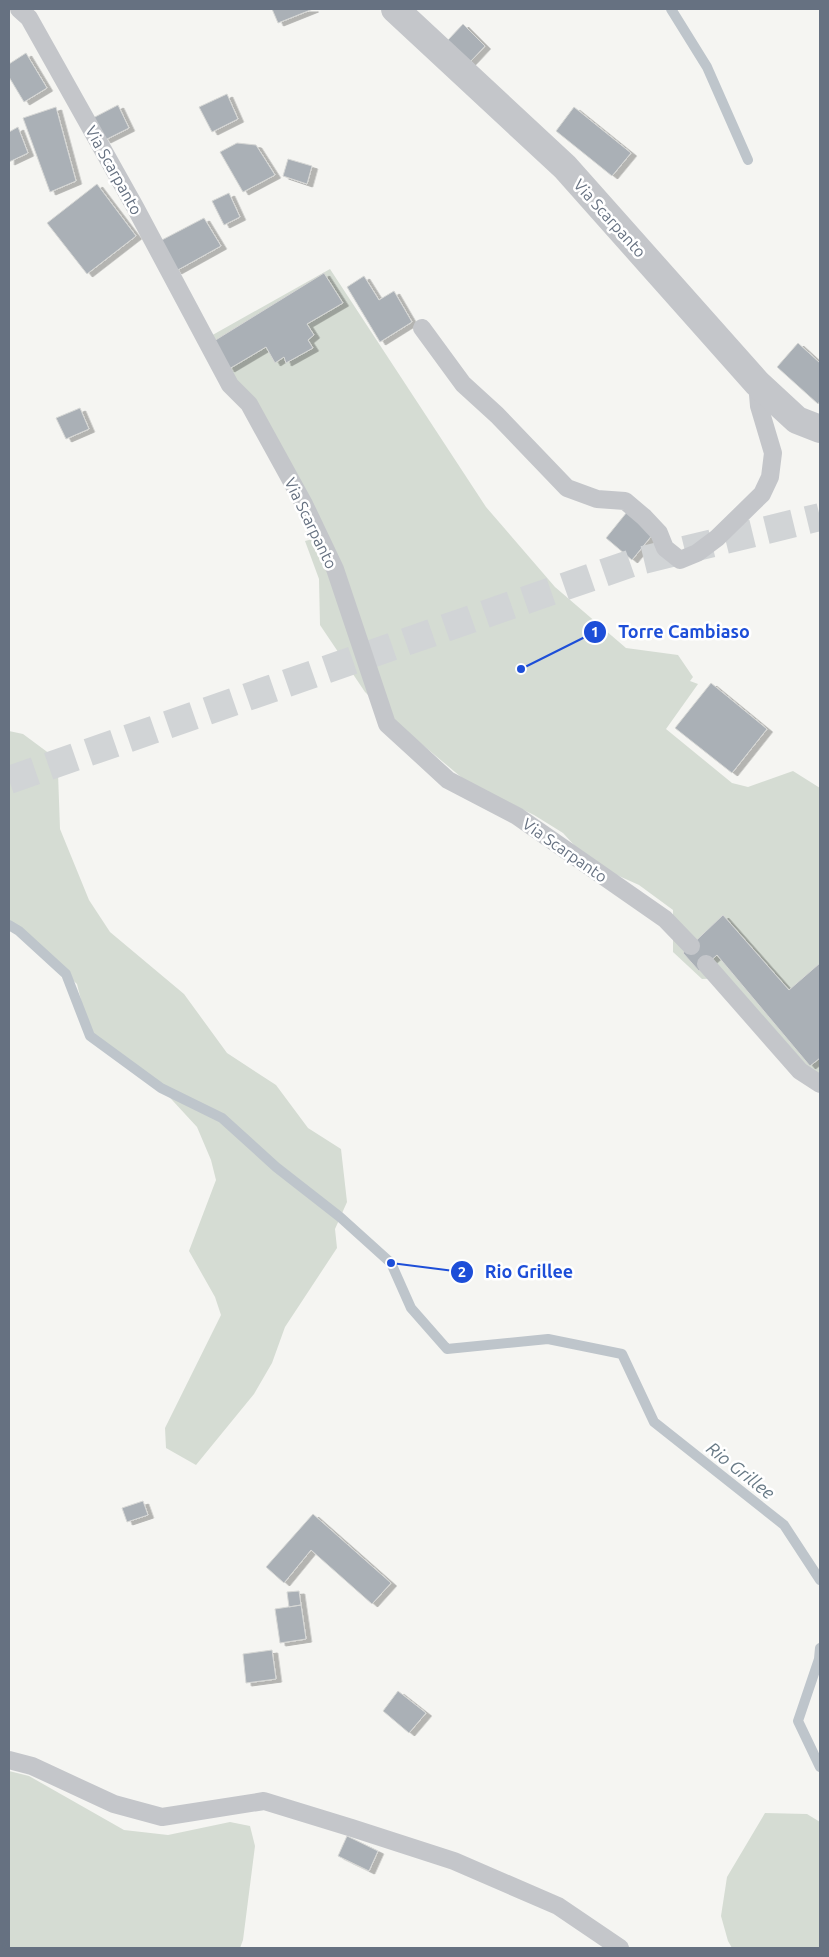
<svg xmlns="http://www.w3.org/2000/svg" width="829" height="1957" font-family="Ubuntu,sans-serif">
	<style>
		.green { fill: #d5dcd3 }
		.lines { fill: none; stroke-linecap: round; stroke-linejoin: round }
		.stream { stroke: #bec5cb; stroke-width: 10 }
		.building { fill: #aab0b6; stroke: #d6d7d5; filter: url(#shadow) }
		.highway-tunnel { stroke: #d1d4d6; stroke-width: 28; stroke-dasharray: 28 14; stroke-linecap: butt }
		.lane { stroke: #c4c6ca; stroke-width: 18 }
		.street { stroke: #c4c6ca; stroke-width: 28 }
		.labels { text-anchor: middle; dominant-baseline: central; stroke-width: 5; stroke-linejoin: round; paint-order: stroke }
		.street-label { font-size: 16px; fill: #667181; stroke: #fff }
		.water-label { font-size: 18px; font-style: italic; fill: #677985; stroke: #fff }
		.leader { fill: none; stroke: #1d4ed8; stroke-width: 2 }
		.callout-dot { fill: #1d4ed8; stroke: #fff; stroke-width: 2 }
		.mark-label { font-size: 15px; text-anchor: middle; font-weight: bold; fill: #fff }
		.callout-label { font-size: 18px; text-anchor: middle; font-weight: bold; fill: #1d4ed8; stroke: #fff; stroke-width: 5; stroke-linejoin: round; paint-order: stroke }
	</style>
	<defs>
		<filter id="shadow"><feDropShadow dx="5.5" dy="3" stdDeviation="0" flood-color="#0004"/></filter>
	</defs>
	<rect width="100%" height="100%" fill="#f5f5f2"/>
	<path class="green" d="M330,269L486,507L555,587L626,648L678,655L693,677L690,681L698,684L666,729L732,783L748,787L793,771L820,788V1080L727,978L702,979L673,952V910L639,885L601,868L586,858L563,833L534,815L467,782L400,726L365,692L320,625L319,579L305,541L320,537L209,337Z
		M9,731L23,734L50,754L58,773L60,829L89,900L110,932L184,994L227,1053L276,1085L308,1128L341,1149L347,1202L335,1229L337,1248L285,1327L272,1363L254,1394L196,1465L166,1448L165,1428L221,1315L215,1297L189,1251L216,1180L211,1160L197,1127L161,1088L120,1055L90,1036L77,984L19,931L9,925Z
		M9,1771L29,1776L124,1830L168,1835L230,1822L250,1826L255,1846L243,1940L240,1948H9Z
		M765,1813L807,1814L820,1822V1948H732L728,1941L721,1916L727,1877Z"/>
	<g class="lines">
		<path class="stream" d="M671,9L707,67L748,160
			M9,925L19,931L66,974L90,1036L161,1088L222,1118L276,1167L340,1217L391,1263L411,1308L447,1349L548,1339L622,1354L654,1422L784,1525L820,1580
			M820,1648L819,1659L798,1721L820,1767"/>
	</g>
	<path class="building" d="M272,9H313L278,23Z
		M463,24L485,46L470,62L448,40Z
		M26,53L47,88L24,102L9,77V64Z
		M227,94L238,119L212,132L199,107Z
		M118,105L129,128L105,140L93,118Z
		M56,107L76,181L50,192L23,118Z
		M574,107L631,153L612,176L556,131Z
		M18,127L28,153L9,162V132Z
		M237,143L256,145L275,175L243,192L220,152Z
		M288,159L312,166L307,184L283,176Z
		M97,184L136,236L87,274L47,223Z
		M229,193L240,217L224,225L212,201Z
		M204,218L221,246L176,271L160,241Z
		M324,273L343,303L307,324L314,335L308,340L313,348L286,363L284,357L275,363L266,347L229,369L214,341Z
		M364,276L379,300L394,291L412,322L380,342L347,287Z
		M798,343L820,363V401L818,404L777,367Z
		M80,408L89,429L66,439L56,418Z
		M627,512L653,534L632,560L606,538Z
		M711,683L767,729L732,773L675,728Z
		M723,915L789,990L820,963V1058L810,1066L717,955L699,971L683,953Z
		M143,1501L148,1515L127,1522L122,1508Z
		M313,1514L391,1583L372,1604L311,1550L284,1583L266,1567Z
		M299,1591L301,1605L289,1607L287,1592Z
		M301,1605L306,1639L280,1643L275,1609Z
		M272,1650L276,1679L246,1683L243,1654Z
		M398,1691L426,1713L409,1733L383,1711Z
		M347,1836L378,1851L369,1871L338,1856Z"/>
	<g class="lines">
		<path class="highway-tunnel" d="M9,780L635,562L820,517"/>
		<path class="lane" d="M19,9L29,18L135,207L230,385L249,404L304,504L335,569L387,724L448,780L517,816L665,919L691,946
			M422,328L463,384L497,415L567,488L597,499L625,501L644,517L659,533L665,548L680,560L697,553L717,538L762,494L770,477L773,453L759,406L757,383
			M706,964L800,1071L820,1084
			M9,1760L32,1766L114,1804L162,1817L264,1801L352,1828L454,1861L558,1906L620,1948"/>
		<path class="street" d="M395,9L565,167L757,383L797,420L820,429"/>
	</g>
	<g class="labels">
		<g class="street-label">
			<text transform="translate(114 170) rotate(61)">Via Scarpanto</text>
			<text transform="translate(610 218) rotate(48)">Via Scarpanto</text>
			<text transform="translate(311 523) rotate(64)">Via Scarpanto</text>
			<text transform="translate(565 850) rotate(35)">Via Scarpanto</text>
		</g>
		<g class="water-label">
			<text transform="translate(741 1470) rotate(38)">Rio Grillee</text>
		</g>
	</g>
	<path class="leader" d="M521 669L595 632M391 1263L462 1272"/>
	<g class="callout-dot">
		<circle cx="521" cy="669" r="5"/>
		<circle cx="391" cy="1263" r="5"/>
		<circle cx="595" cy="632" r="12"/>
		<circle cx="462" cy="1272" r="12"/>
	</g>
	<g class="mark-label">
		<text x="595" y="637">1</text>
		<text x="462" y="1277">2</text>
	</g>
	<g class="callout-label">
		<text x="684" y="638">Torre Cambiaso</text>
		<text x="529" y="1278">Rio Grillee</text>
	</g>
	<rect width="829" height="1957" fill="none" stroke="#667181" stroke-width="20"/>
</svg>
